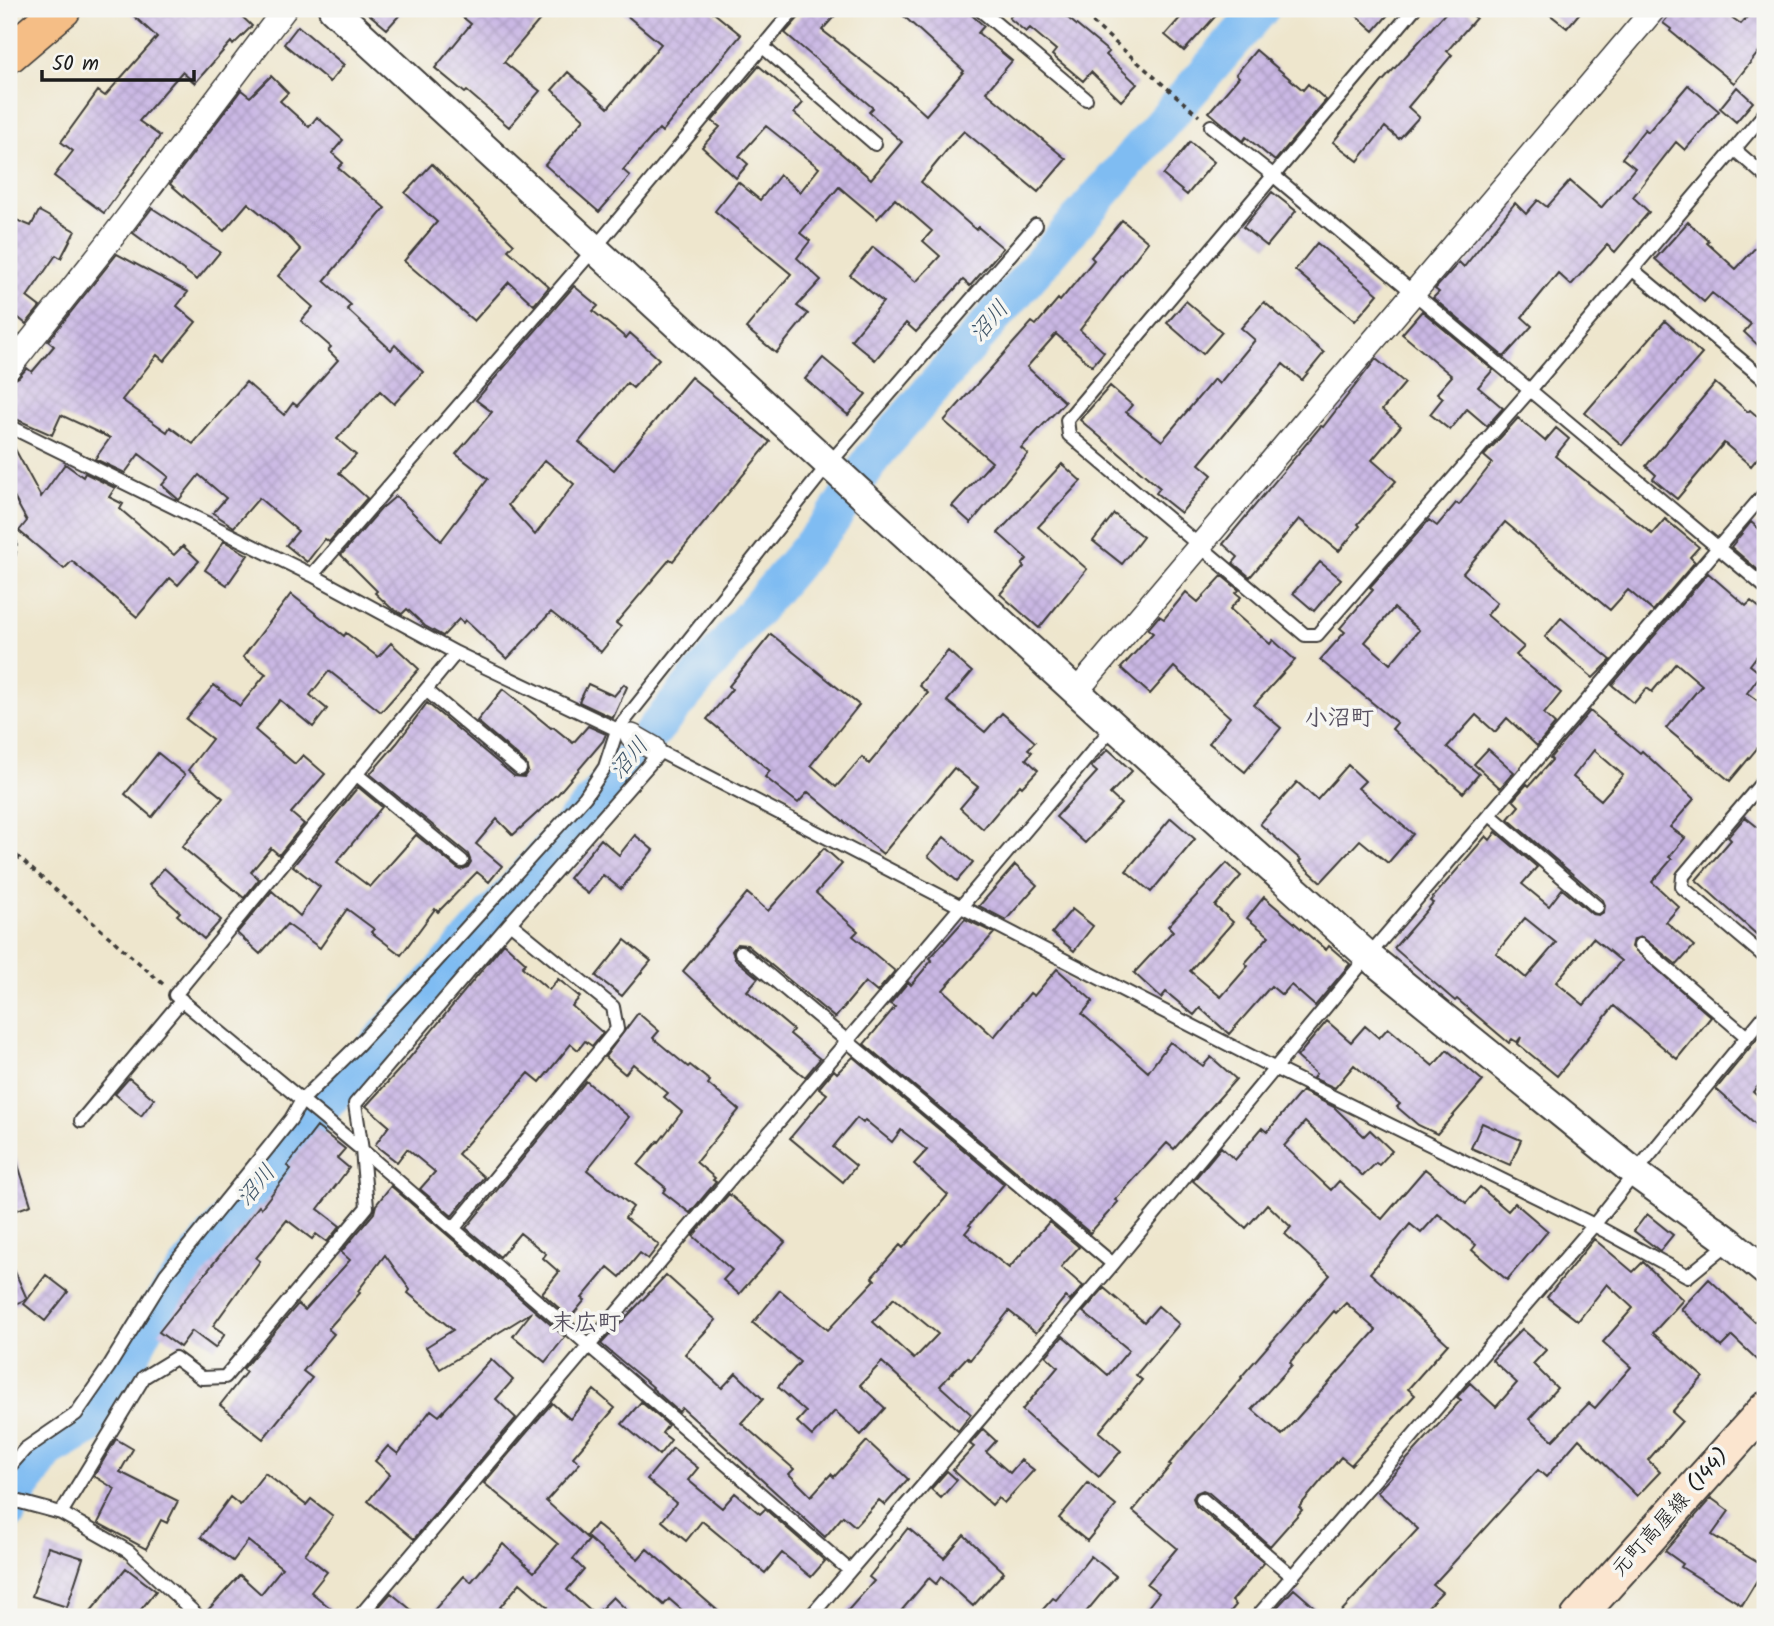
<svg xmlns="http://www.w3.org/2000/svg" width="1774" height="1626" font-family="Kalam,'Klee One',sans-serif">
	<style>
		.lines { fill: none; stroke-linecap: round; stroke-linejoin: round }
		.river { stroke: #7fbcf2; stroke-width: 37 }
		.building { fill: url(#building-cross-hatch); fill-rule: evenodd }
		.service-casing { stroke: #3c3a37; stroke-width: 16 }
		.minor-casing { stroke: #3c3a37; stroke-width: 26 }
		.tertiary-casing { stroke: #3c3a37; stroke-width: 32 }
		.secondary-casing { stroke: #3c3a37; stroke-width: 37 }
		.primary-casing { stroke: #3c3a37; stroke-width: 40 }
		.path { stroke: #3c3a37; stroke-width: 3.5; stroke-dasharray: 5 5; stroke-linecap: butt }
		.service { stroke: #fff; stroke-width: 12 }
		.minor { stroke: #fff; stroke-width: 23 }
		.tertiary { stroke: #fff; stroke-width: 28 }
		.secondary { stroke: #fbe5cf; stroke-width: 33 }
		.primary { stroke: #f5be86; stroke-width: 37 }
		.labels { text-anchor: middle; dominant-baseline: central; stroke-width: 7; stroke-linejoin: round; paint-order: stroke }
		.street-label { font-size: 21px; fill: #1c1c1c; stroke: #f6f6f2 }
		.water-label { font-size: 23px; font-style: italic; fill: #3f5467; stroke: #f6f6f2 }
		.neighbourhood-label { font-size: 23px; font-weight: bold; fill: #595362; stroke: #f6f6f2 }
	</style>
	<defs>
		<pattern id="building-cross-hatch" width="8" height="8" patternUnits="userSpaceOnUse" patternTransform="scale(1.75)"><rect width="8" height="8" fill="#cab8e4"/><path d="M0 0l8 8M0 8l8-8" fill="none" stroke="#ad9ec3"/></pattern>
	</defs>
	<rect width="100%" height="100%" fill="#f6f6f2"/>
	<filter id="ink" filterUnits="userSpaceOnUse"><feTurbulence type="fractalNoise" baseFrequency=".0143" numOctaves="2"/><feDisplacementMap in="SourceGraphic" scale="14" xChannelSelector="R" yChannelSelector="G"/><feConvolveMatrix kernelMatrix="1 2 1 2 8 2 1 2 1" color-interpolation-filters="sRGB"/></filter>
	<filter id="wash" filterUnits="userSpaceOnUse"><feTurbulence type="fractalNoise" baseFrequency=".00686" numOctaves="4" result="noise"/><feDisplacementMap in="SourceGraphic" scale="28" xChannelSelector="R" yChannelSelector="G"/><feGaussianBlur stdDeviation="1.57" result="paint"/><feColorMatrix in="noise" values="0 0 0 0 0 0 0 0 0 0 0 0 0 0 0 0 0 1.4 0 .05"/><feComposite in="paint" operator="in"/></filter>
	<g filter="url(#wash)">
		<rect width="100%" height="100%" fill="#eee6cd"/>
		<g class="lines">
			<path class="river" d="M9,1512L23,1485L47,1451L85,1429L112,1391L148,1323L186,1270L338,1089L605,788L832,520L873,457L1261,9"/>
		</g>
		<g id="blocks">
			<path class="building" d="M126,9H234L252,26L233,45L231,42L195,83L182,72L139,121L160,136L104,213L54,176L73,151L61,142L98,91L105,96L157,37Z
				M363,9H405L387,29Z
				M453,9H549L504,62L540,91L509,127L467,91L465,93L435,68L471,24Z
				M619,9H709L741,35L662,132L659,129L623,170L630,176L599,212L545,165L584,119L552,90L568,72L608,108L661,44Z
				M803,9H841L822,30L893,85L926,115L964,71L896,9H965L984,26L978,33L1012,61L986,92L1066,159L1038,192L964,131L951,145L921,182L976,230L978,227L1003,248L970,286L963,280L916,332L906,323L875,360L851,340L883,302L850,275L873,247L916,282L940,256L923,241L932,231L895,199L877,219L839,187L800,233L810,241L797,258L821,280L797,306L808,314L776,353L746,328L791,274L715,211L738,182L760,200L780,175L800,192L819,168L766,126L739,156L748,164L736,178L702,147L720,127L712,121L759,66L803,103L794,113L871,179L902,142L869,112L873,108L785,33L801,15Z
				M1017,9H1057L1109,52L1106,55L1137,84L1121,101L1091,72L1083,81L1052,55L1056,50L1030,28L1026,32L1009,18Z
				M1188,9H1222L1184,51L1165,35Z
				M1349,9H1393L1374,31Z
				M1449,9H1466L1476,18L1447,51L1452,55L1408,107L1419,117L1399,139L1385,127L1358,161L1333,142L1381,83Z
				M1543,9H1583L1567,28Z
				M1674,9H1720L1741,24L1754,9H1765V44L1734,83L1670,31L1671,29L1663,23Z
				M298,26L344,65L330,82L284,44Z
				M1256,50L1303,90L1308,84L1326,100L1275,161L1246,137L1243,141L1209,112L1239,77L1236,74Z
				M271,76L288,93L280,101L309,127L317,117L343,140L332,153L343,163L338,168L385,208L324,281L351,305L347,309L391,350L395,345L423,372L394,404L380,391L337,439L356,455L339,473L367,498L329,542L325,539L307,562L286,545L298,531L259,498L234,527L213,513L226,498L199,475L179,500L162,485L169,477L139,454L125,473L95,459L110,438L61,415L52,435L9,416V382L19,377L27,368L32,372L54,346L48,341L117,254L188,292L177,306L196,322L164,361L157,355L122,400L167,432L170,427L193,444L246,382L284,415L293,403L297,406L338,360L328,350L331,347L301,321L313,307L278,276L301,250L291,239L248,203L224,231L170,184L241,90L250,97Z
				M1688,85L1719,111L1685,150L1676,142L1633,197L1649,212L1615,252L1607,245L1571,285L1558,273L1522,317L1532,326L1504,357L1433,298L1439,292L1435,289L1459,262L1464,267L1515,203L1526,214L1538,200L1547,207L1570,181L1601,208L1635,168L1622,158L1645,129L1648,132Z
				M1737,87L1753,102L1736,122L1720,108Z
				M1190,142L1214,162L1187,195L1163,175Z
				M432,164L514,244L508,250L549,287L534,305L509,282L474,321L404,261L437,222L405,193Z
				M1272,192L1296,211L1267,246L1243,227Z
				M152,208L220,252L197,280L133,233Z
				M39,211L75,231L61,258L56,255L27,297L40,307L26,324L9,310V217L31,226Z
				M1122,220L1148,242L1080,330L1104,352L1092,366L1056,334L1027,367L1065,402L1021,448L1028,454L971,523L952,506L992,462L944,421L1032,322L1036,325L1058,299L1060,301L1094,260L1091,257Z
				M1688,222L1709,241L1707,243L1736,269L1765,237V352L1744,332L1751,324L1712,293L1704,302L1655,259Z
				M1317,243L1378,294L1355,321L1295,270Z
				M574,286L598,306L593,311L626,338L630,333L659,359L633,388L627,383L579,442L614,470L691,377L770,442L673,561L670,559L616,623L621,627L601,652L551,612L507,659L465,620L463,623L459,619L443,636L425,626L407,609L402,614L390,607L375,593L377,591L341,555L381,509L396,496L441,541L488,479L456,454L492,412L476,400ZM545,460L574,484L535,535L508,505Z
				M1186,301L1222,332L1203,354L1167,323Z
				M1264,302L1324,353L1302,380L1283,364L1199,464L1212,475L1181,513L1156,493L1160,488L1080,420L1110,386L1132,405L1126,412L1162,441L1214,379L1219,384L1255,340L1241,328Z
				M1422,311L1493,370L1478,387L1503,408L1487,426L1467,409L1450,430L1430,414L1443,398L1437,393L1452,376L1402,334Z
				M1665,321L1702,354L1622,445L1585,413Z
				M823,358L866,394L848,415L805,379Z
				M1376,359L1405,383L1382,410L1401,426L1372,460L1396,481L1358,524L1360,526L1339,551L1299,519L1250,577L1233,563L1238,557L1223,544L1321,426L1323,427Z
				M1715,383L1748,412L1750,410L1765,423V449L1751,466L1724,443L1677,499L1653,479L1656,475L1646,466Z
				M1518,418L1545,441L1556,428L1569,439L1555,456L1652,534L1665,519L1699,547L1690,557L1695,562L1653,611L1628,590L1610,610L1505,522L1463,573L1497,603L1487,615L1524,647L1516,655L1561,693L1544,714L1555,724L1537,746L1507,718L1495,732L1476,715L1447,747L1479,774L1463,793L1392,729L1397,723L1320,660L1345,632L1340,628L1373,590L1370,587L1429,520L1437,526L1456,503L1459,505L1492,463L1484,456ZM1394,608L1419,630L1390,664L1365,642Z
				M9,438L41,497L65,464L83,477L85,473L115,488L109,497L123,504L120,509L174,555L183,546L199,561L178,585L170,578L137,617L72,561L64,569L19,531L27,521L9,488Z
				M1062,464L1081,481L1038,527L1087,569L1039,628L1000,594L1024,567L1022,565L1027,559L998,533Z
				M1114,514L1143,537L1122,564L1093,541Z
				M1751,522L1765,534V576L1731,547Z
				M224,541L248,555L227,585L205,570Z
				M1320,562L1341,579L1314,611L1293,593Z
				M1708,573L1746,606L1751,601L1765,612V645L1750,665L1761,674L1747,693L1765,706V739L1730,781L1666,728L1702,685L1676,663L1652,692L1647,688L1634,703L1612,685Z
				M1222,576L1239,590L1236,593L1241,597L1230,609L1270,644L1273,640L1295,660L1254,705L1281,728L1245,772L1209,743L1230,717L1174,667L1150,694L1121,668L1153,633L1148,629L1159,616L1164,619L1186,592L1198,602Z
				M291,594L344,636L346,633L378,657L391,643L419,669L381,712L329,671L310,695L327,709L313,727L280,700L255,730L295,764L303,755L325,774L291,813L304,824L279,855L271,848L251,872L259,879L244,898L182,847L223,798L188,770L212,739L186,719L214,685L240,706L266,674L243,657Z
				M1561,618L1611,660L1593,678L1545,637Z
				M771,634L859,705L811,765L836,787L862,757L869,764L928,693L919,685L948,651L972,672L947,701L985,732L1002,713L1035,742L1028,749L1032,752L1026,759L1038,770L1022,787L1020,785L983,829L960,808L978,787L954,768L883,854L808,792L798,803L765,777L770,771L707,719L732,689L729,686Z
				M588,684L614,696L624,684L627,687L613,718L579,702Z
				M503,689L551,728L553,727L573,743L588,726L606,734L603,741L558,794L513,835L497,819L476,844L502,866L489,882L477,872L438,912L435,909L401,955L371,932L374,929L347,909L320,948L287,924L260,954L237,933L272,891L300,916L320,887L293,866L358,787L382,807L337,862L370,887L416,835L457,868L461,870L468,867L471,862L468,854L370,774L397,743L427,703L514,776L524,777L528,771L526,763L477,721Z
				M1590,711L1640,753L1642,751L1694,799L1670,827L1685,838L1669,857L1672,859L1652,882L1679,907L1666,922L1694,946L1677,965L1642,937L1634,939L1632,947L1711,1017L1677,1059L1614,1006L1557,1076L1518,1044L1521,1037L1517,1042L1512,1039L1509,1043L1457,999L1455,1001L1394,948L1433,903L1430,901L1486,836L1490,840L1496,832L1537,867L1522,884L1549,906L1562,889L1592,914L1599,915L1604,912L1605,905L1603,900L1508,819L1519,806L1513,800L1527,784L1529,786L1552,760L1550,758ZM1594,750L1623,775L1601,800L1573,777ZM1525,918L1556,943L1526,978L1496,953ZM1593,938L1621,961L1584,1005L1556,982Z
				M1108,749L1132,771L1110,794L1121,804L1085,843L1056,817L1097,772L1091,767Z
				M1488,749L1514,772L1500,788L1474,764Z
				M158,753L185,775L152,817L125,794Z
				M1348,765L1365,781L1358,788L1413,834L1388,863L1360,840L1321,882L1299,862L1301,860L1260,824L1297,782L1317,800Z
				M1745,817L1765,833V942L1696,880L1731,840L1728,837Z
				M1171,818L1195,839L1151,892L1126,871Z
				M635,835L653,850L621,889L603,875L588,894L569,878L601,839L619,855Z
				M944,837L973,862L957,881L928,856Z
				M824,848L842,864L816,893L858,931L853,936L895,971L877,992L865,982L835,1018L747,945L737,944L732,951L735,959L758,978L747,991L793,1030L790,1034L820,1059L805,1077L728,1013L683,971L747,893L768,911Z
				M1227,863L1241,876L1215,906L1233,922L1190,971L1221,997L1248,966L1245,963L1269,936L1247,918L1264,897L1326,950L1329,946L1350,964L1315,1006L1291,985L1282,995L1271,986L1229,1034L1200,1008L1194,1015L1166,992L1161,998L1134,973L1173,931L1168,926Z
				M1015,865L1037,885L1006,920L979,906Z
				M164,868L221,920L204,939L177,915L180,912L149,885Z
				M1072,909L1093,926L1074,951L1052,933Z
				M965,919L994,933L943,990L994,1037L1030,993L1034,996L1057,969L1093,1001L1082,1014L1148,1072L1170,1042L1203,1066L1211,1057L1236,1079L1174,1149L1167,1143L1115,1200L1118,1202L1090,1233L864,1044L895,1007L890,1004L908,982L911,985L932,960L930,958Z
				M625,940L651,961L622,996L596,976Z
				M504,943L526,963L522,967L549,990L558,979L580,997L572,1006L603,1033L592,1046L585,1041L578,1050L571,1044L540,1082L529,1073L458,1154L484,1177L452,1216L420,1189L435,1172L407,1149L397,1162L375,1145L389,1126L366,1106L407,1061Z
				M638,1013L659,1031L653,1038L688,1067L690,1065L710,1081L708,1084L739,1110L696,1162L715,1178L713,1180L716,1182L690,1213L663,1192L666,1188L638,1165L658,1141L659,1142L682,1112L664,1097L668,1093L633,1064L625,1074L605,1057Z
				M1327,1021L1351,1042L1365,1026L1379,1038L1388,1028L1433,1066L1447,1050L1483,1081L1437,1134L1418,1125L1397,1107L1400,1104L1354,1065L1335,1088L1313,1078L1316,1074L1297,1057Z
				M1765,1029V1078L1753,1092L1765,1103V1117L1758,1126L1716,1089Z
				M853,1057L1004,1184L969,1225L971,1226L965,1233L1009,1268L1049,1222L1079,1247L1061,1267L1083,1286L1070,1301L1065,1297L1036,1333L1009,1311L970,1360L967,1357L940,1386L971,1414L958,1431L882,1362L860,1385L885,1408L861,1435L835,1411L812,1436L797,1422L806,1412L778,1387L800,1362L753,1323L780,1290L828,1330L875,1280L872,1277L900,1245L903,1248L948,1195L914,1164L927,1150L901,1130L892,1142L865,1120L863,1123L857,1118L833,1147L856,1166L843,1182L790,1138L827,1094L819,1088L834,1070L837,1073ZM894,1298L938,1334L914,1359L873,1322Z
				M129,1078L154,1099L141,1116L115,1094Z
				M586,1081L629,1117L587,1170L633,1207L625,1218L659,1245L648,1259L640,1253L620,1277L608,1267L582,1298L585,1300L570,1318L542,1293L559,1272L543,1258L546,1254L520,1233L500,1257L466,1228Z
				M1302,1091L1334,1107L1364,1136L1370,1130L1392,1151L1379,1165L1376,1163L1363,1176L1305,1122L1284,1146L1331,1190L1339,1181L1382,1219L1425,1169L1466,1203L1480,1187L1508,1211L1515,1203L1548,1231L1507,1280L1472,1250L1476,1245L1438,1214L1421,1233L1410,1224L1370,1273L1448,1344L1408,1389L1415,1395L1351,1465L1341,1457L1299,1507L1302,1510L1270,1546L1208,1492L1203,1490L1196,1493L1193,1498L1196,1506L1264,1563L1232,1601L1236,1605L1226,1617H1140L1159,1593L1147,1584L1177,1548L1133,1511L1171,1465L1169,1464L1242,1378L1241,1377L1330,1275L1285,1234L1291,1227L1267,1204L1246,1228L1193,1181L1221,1147L1235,1160L1262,1128L1267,1132ZM1346,1303L1376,1330L1282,1435L1252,1409L1292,1365L1290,1362L1334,1311L1336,1313Z
				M1482,1123L1521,1140L1510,1165L1471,1148Z
				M317,1127L345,1149L337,1158L349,1168L318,1209L340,1226L327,1242L316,1234L312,1239L287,1220L256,1258L260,1261L213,1326L225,1334L215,1348L192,1331L180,1347L159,1332L259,1206L261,1208L291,1169L287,1166Z
				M12,1146L31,1205L9,1213V1147Z
				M391,1186L565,1337L545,1362L513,1336L532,1312L440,1369L426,1347L453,1330L408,1293L410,1290L385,1255L358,1291L360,1293L328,1329L334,1334L303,1371L312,1378L263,1439L220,1405L246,1372L243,1369L298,1304L305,1310L350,1260L341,1252L374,1213L376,1205Z
				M729,1194L785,1242L739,1294L723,1280L732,1270L693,1236Z
				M1647,1214L1673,1235L1660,1251L1634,1231Z
				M1594,1239L1633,1272L1643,1262L1683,1300L1653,1333L1703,1377L1672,1412L1682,1421L1648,1460L1660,1472L1637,1496L1579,1439L1546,1477L1538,1470L1433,1585L1442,1592L1418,1617H1336L1418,1529L1377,1492L1461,1400L1457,1397L1470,1383L1496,1407L1517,1383L1492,1360L1522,1329L1546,1350L1533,1364L1557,1388L1529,1419L1553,1440L1589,1403L1595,1408L1631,1367L1603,1342L1633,1308L1607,1284L1578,1321L1547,1297Z
				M9,1258L27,1299L9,1307Z
				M46,1275L68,1292L45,1321L24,1304Z
				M666,1275L716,1320L685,1354L722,1388L736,1373L763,1399L741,1423L794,1469L789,1474L811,1496L831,1474L834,1477L867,1441L908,1479L885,1505L879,1500L855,1526L843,1516L825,1537L682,1408L679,1412L652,1388L653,1387L601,1344Z
				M1709,1279L1755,1322L1765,1311V1367L1732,1336L1721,1347L1681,1309Z
				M1104,1288L1144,1322L1158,1306L1179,1324L1136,1375L1142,1380L1099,1432L1121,1451L1099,1477L1022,1410L1058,1367L1046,1356L1063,1336L1108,1375L1129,1350L1083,1312Z
				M491,1359L513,1380L496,1399L516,1418L414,1539L368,1501L390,1474L375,1461L388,1446L398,1454L431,1410L439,1416Z
				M594,1390L615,1408L573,1457L580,1463L546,1501L589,1540L573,1559L584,1570L567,1590L595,1615L613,1597L634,1617H538L548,1607L520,1583L500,1607L512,1617H428L464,1576L471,1582L503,1544L534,1572L558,1544L484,1483L552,1403L570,1419Z
				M641,1402L668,1425L662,1433L671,1440L659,1455L622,1424Z
				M983,1429L996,1441L986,1452L1010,1473L1021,1460L1034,1470L1004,1503L998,1498L992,1505L953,1470L974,1447L970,1444Z
				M116,1439L133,1449L120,1472L178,1501L167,1523L161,1520L146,1549L98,1523L115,1489L94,1476Z
				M673,1448L698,1468L688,1480L722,1508L735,1493L760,1514L765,1509L825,1561L811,1577L782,1553L765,1573L702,1521L686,1541L662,1521L676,1503L647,1479Z
				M947,1471L957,1480L941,1498L931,1489Z
				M265,1473L306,1505L311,1499L333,1516L305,1554L327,1572L311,1592L341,1617H216L208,1610L240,1575L261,1594L282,1568L248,1541L233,1561L201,1537L230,1497L240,1505Z
				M1088,1483L1116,1506L1087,1541L1059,1518Z
				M1711,1498L1729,1511L1712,1535L1765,1567L1742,1605L1681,1567L1683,1564L1665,1551Z
				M596,1524L638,1559L647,1549L725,1617H690L669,1599L664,1605L586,1536Z
				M908,1528L944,1558L964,1535L1004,1572L973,1606L941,1577L936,1584L929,1578L896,1617H842L874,1581L869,1577Z
				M48,1547L83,1558L67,1607L32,1596Z
				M1091,1556L1116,1576L1082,1617H1036L1053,1598L1056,1600Z
				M126,1568L156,1591L135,1617H86Z
				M1294,1589L1326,1617H1268Z
				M391,1593L420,1617H370Z"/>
		</g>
	</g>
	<g filter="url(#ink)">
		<use href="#blocks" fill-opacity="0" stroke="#3c3a37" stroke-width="2"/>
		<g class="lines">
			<g class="service-casing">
				<path id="service" d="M979,9L1086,99
					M1414,9L1067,420L1069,435L1305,635H1317L1530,390L1765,113
					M763,47L875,144
					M1211,126L1274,176L1765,587
					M1735,150L1765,176
					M1633,270L1765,380
					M9,426L312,575L456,653L622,732
					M312,575L594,249L794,9
					M426,690L520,769
					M653,748L1274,1068L1594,1225L1688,1276L1730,1242
					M356,774L462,861
					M1765,779L1683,876L1682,887L1765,957
					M1490,815L1597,907
					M510,923L660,752
					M1640,945L1747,1037
					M741,952L1113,1264
					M81,1121L182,1000
					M454,1228L617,1029L613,1007L510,923L355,1104L362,1150L849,1570
					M9,1467L25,1449L76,1414L108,1368L166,1274L269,1147L291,1119L302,1100L358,1045L432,966L585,797L605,767L617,730L828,465L1036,225
					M9,1499L61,1513L128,1551L199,1617
					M1202,1499L1292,1576
					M61,1513L144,1377L175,1358L202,1378L225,1377L367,1207L362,1150L175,995L456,653
					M359,1617L1114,726
					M810,1617L1113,1264L1368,956L1765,493
					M1257,1617L1594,1225L1635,1173L1765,1015"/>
			</g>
			<g class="minor-casing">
				<path id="minor" d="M9,368L108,243L285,9
					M1076,692L1654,9
					M632,736L653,748"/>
			</g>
			<g class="tertiary-casing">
				<path id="tertiary" d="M333,9L1114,726L1368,956L1635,1173L1730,1242L1765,1271"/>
			</g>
			<g class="secondary-casing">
				<path id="secondary" d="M1578,1617L1765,1409"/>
			</g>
			<g class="primary-casing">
				<path id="primary" d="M9,54L62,9"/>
			</g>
			<path class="path" d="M1077,9L1199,116
				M9,512C19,538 18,550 9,576
				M9,849L163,984"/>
			<use href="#service" class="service"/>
			<use href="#minor" class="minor"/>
			<use href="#tertiary" class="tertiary"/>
			<use href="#secondary" class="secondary"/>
			<use href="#primary" class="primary"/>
		</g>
	</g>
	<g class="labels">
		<g class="street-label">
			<text transform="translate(1671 1513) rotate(-48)">元町高屋線 (144)</text>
		</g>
		<g class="water-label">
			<text transform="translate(990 322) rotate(-49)">沼川</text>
			<text transform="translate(630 759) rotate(-50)">沼川</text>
			<text transform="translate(257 1186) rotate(-50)">沼川</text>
		</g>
		<g class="neighbourhood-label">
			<text x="1339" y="719">小沼町</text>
			<text x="586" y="1324">末広町</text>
		</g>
	</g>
	<rect width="1774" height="1626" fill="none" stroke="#f6f6f2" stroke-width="35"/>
	<path d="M42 70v10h152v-10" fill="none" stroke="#1c1c1c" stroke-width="3.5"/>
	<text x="52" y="70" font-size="21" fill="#1c1c1c" stroke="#f6f6f2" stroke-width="5" paint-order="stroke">50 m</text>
</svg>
